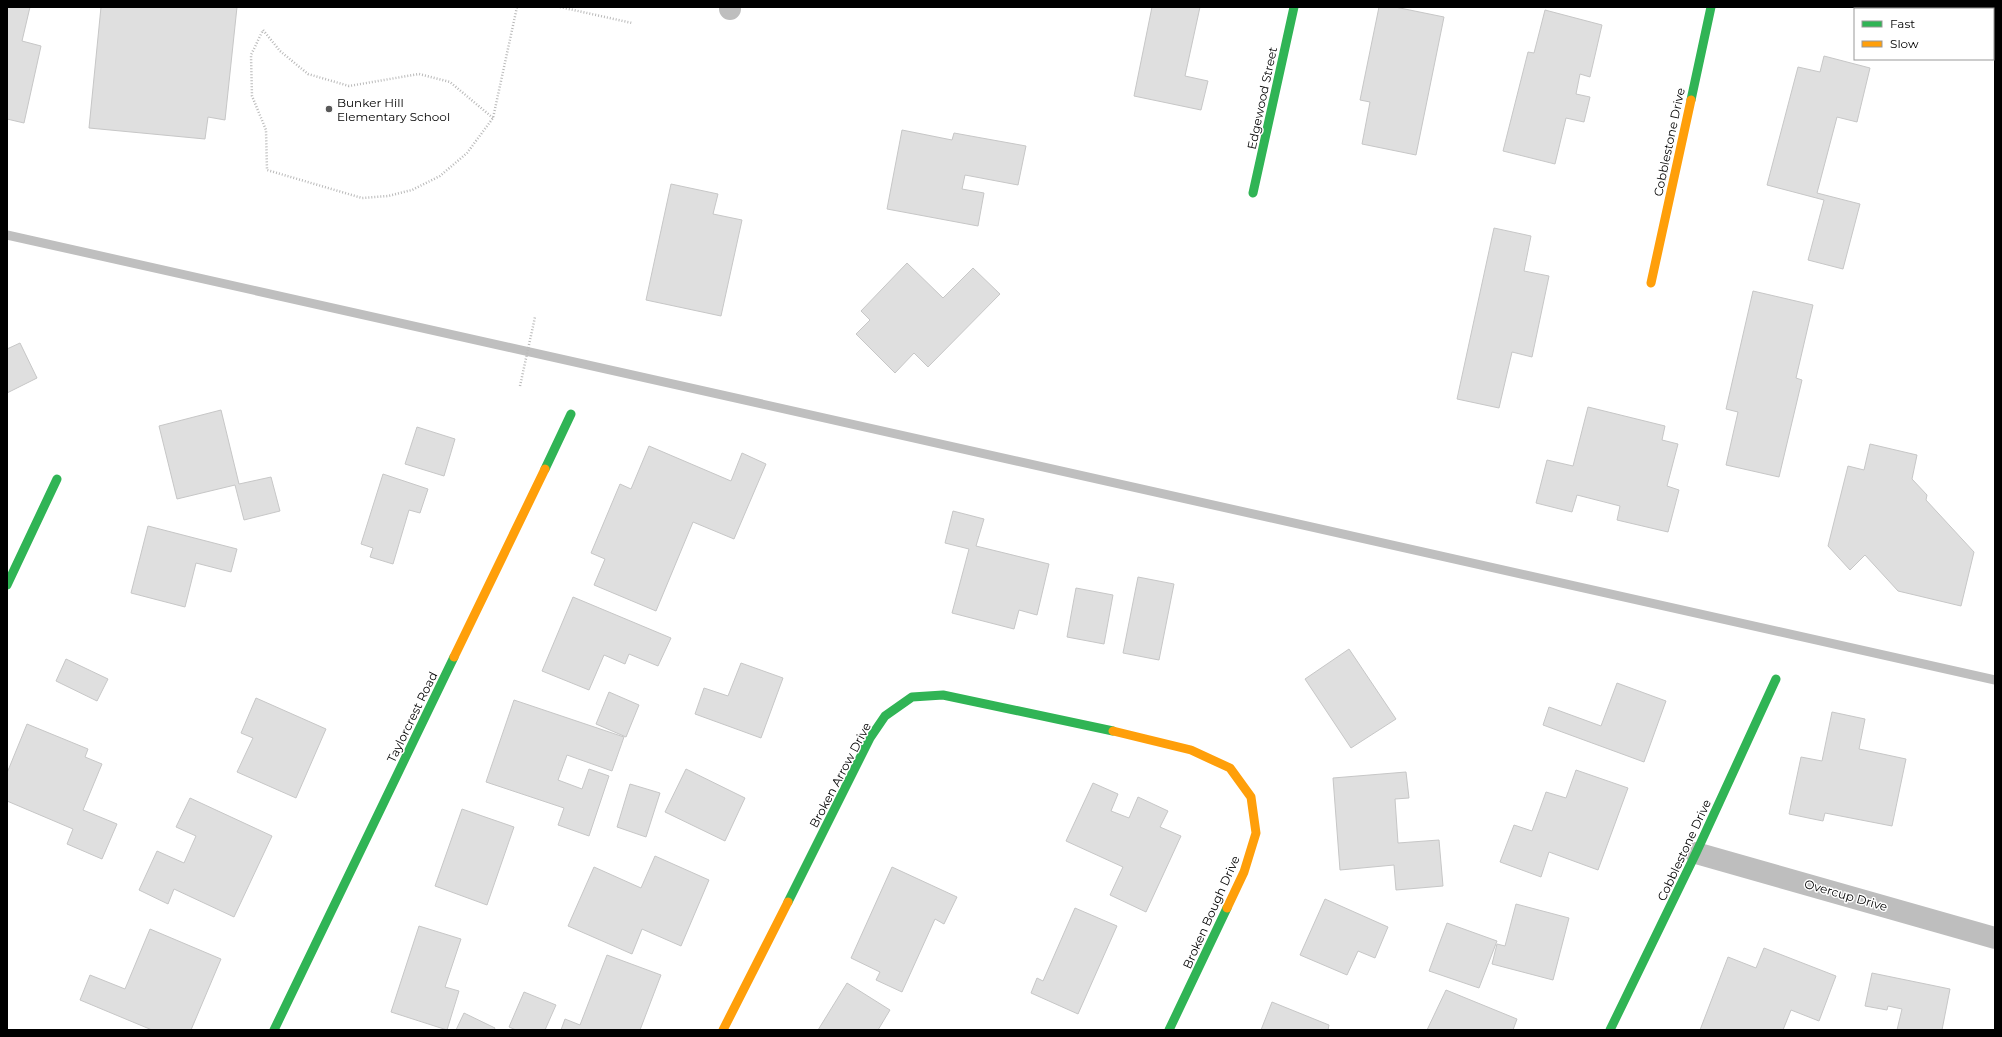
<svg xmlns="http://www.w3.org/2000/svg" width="2002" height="1037" font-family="Montserrat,sans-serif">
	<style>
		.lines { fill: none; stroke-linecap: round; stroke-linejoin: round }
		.stream { stroke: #bfbfbf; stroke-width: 9 }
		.building { fill: #dfdfdf; stroke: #c7c7c7 }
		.path { stroke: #b9b9b9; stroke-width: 2.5; stroke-dasharray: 1 2; stroke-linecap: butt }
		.street { stroke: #bebebe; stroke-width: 22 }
		.fast { stroke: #30b455; stroke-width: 9 }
		.slow { stroke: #ff9f0a; stroke-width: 9 }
		.poi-dot { fill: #595959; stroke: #fff; stroke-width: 1.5 }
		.labels { text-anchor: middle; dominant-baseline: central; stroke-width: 3; stroke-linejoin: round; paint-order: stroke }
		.street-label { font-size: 12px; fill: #000; stroke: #fff }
		.poi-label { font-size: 12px; fill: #000; stroke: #fff; text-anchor: start }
	</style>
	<rect width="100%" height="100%" fill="#fff"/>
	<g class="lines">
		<path class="stream" d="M7,235L1995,680"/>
	</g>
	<path class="building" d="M7,7H30L22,41L41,46L24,123L7,119Z
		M101,7H237L225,120L208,117L205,139L89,128Z
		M1152,7H1200L1185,76L1208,81L1201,110L1134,96Z
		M1379,7H1395L1444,17L1416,155L1362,144L1370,102L1360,100Z
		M1960,7H1995V16H1993V9H1965Z
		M1545,10L1602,25L1590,77L1580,74L1576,94L1590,97L1584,122L1566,118L1555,164L1503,151L1528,52L1534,53Z
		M1824,56L1870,68L1857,122L1837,117L1817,193L1860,204L1843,269L1808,260L1824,200L1767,185L1798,67L1820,72Z
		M902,130L952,140L954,133L1026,146L1018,185L965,175L962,189L984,193L978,226L887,209Z
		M671,184L718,194L713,214L742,220L721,316L646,300Z
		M1494,228L1531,236L1524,271L1549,276L1532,357L1512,352L1499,408L1457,399Z
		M907,263L943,298L973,268L1000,294L928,367L914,353L895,373L856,334L870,320L861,311Z
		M1753,291L1813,305L1796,378L1802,380L1779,477L1726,465L1738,412L1726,409Z
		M20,343L37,378L7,393V349Z
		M1588,407L1665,426L1662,440L1678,444L1667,486L1679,490L1668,532L1617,520L1620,506L1577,495L1572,512L1536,503L1547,460L1573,466Z
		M221,410L239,484L271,477L280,511L244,520L235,485L177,499L159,426Z
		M417,427L455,439L444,476L405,464Z
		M1870,444L1917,455L1912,479L1927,495L1926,500L1974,552L1961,606L1898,591L1865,555L1850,570L1828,546L1848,466L1864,470Z
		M649,446L731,481L742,453L766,464L734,539L693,522L656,611L594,585L605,559L591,553L620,484L631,489Z
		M383,474L428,489L420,513L409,510L393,564L370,557L373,548L361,544Z
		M953,511L984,519L976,546L1049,564L1037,615L1019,610L1014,629L952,613L969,549L945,543Z
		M148,526L237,549L231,572L196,563L185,607L131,593Z
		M1138,577L1174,584L1159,660L1123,653Z
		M1076,588L1113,595L1104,644L1067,637Z
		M573,597L671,638L658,666L629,654L625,664L604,655L589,690L542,671Z
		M1349,649L1396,719L1351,748L1305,679Z
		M66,659L108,679L97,701L56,681Z
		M741,663L783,678L761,738L695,714L704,688L728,696Z
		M1617,683L1666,701L1644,762L1543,725L1549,707L1601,726Z
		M609,692L639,705L626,737L596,724Z
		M256,698L326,729L296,798L237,772L253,738L241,733Z
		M514,700L624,737L612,771L567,755L558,780L582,789L589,769L609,776L589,836L558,825L564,808L486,782Z
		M1832,712L1865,719L1859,749L1906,759L1892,826L1825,813L1823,821L1789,814L1801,757L1822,761Z
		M27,724L88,749L85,757L102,764L83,810L117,824L102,859L67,844L73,829L7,801V773Z
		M686,769L745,798L725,841L665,812Z
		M1576,770L1628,788L1598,870L1549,852L1541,877L1500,862L1514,825L1532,831L1546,792L1566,798Z
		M1406,772L1409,798L1395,799L1398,843L1439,840L1443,886L1396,890L1394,865L1340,870L1333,778Z
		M1093,783L1118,794L1111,811L1129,818L1138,797L1168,811L1160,827L1181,836L1146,912L1110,895L1123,867L1066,841Z
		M630,784L660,793L646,837L617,827Z
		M190,798L272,836L234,917L174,889L168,904L139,890L157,851L184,863L196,836L176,827Z
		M462,809L514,827L487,905L435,886Z
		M655,856L709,880L681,946L642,929L632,954L568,926L594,867L641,888Z
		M892,867L957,897L944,924L935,919L902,992L876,980L880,972L851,958Z
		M1325,899L1388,927L1375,958L1358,951L1347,975L1300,955Z
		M1516,904L1569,918L1553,980L1492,964L1497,944L1505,946Z
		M1075,908L1117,926L1078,1014L1031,993L1037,978L1043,981Z
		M1447,923L1497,941L1479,988L1429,971Z
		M419,926L461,939L445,987L459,991L447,1030L391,1012Z
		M150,929L221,959L191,1030H152L80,1000L90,975L125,989Z
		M1764,948L1836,976L1819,1021L1791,1010L1783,1030H1700L1728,957L1756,968Z
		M607,955L661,975L640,1030H561L565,1019L580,1025Z
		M1872,973L1950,989L1942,1030H1897L1902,1009L1888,1006L1887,1010L1865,1006Z
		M847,983L890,1010L878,1030H818Z
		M1446,990L1517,1019L1513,1030H1427Z
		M524,992L556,1005L545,1030H516L509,1027Z
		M1272,1002L1329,1025L1328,1030H1261Z
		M464,1013L495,1028L494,1030H456Z"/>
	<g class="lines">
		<path class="path" d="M560,7L632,23
			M493,118L450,82L419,74L349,86L308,74L280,51L263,30L251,55L252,96L266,130L267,170L362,198L388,196L412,190L440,176L467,153L493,118L517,7
			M520,386L535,317"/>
		<path class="street" d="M730,7V9
			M1696,853L1995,938"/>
		<path class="fast" d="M1691,100L1711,7
			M1253,193L1294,7
			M545,469L571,414
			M7,585L57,479
			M788,902L870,738L885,716L912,697L943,695L1113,731
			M274,1030L454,657
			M1169,1030L1227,908
			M1610,1030L1696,853L1776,679"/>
		<path class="slow" d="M1651,283L1691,100
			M454,657L545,469
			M1113,731L1191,750L1230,768L1251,797L1256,833L1244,872L1227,908
			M723,1030L788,902"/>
	</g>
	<circle class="poi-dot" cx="329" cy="109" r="4"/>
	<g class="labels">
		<g class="street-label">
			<text transform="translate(1262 98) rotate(-78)">Edgewood Street</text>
			<text transform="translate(1669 142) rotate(-78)">Cobblestone Drive</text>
			<text transform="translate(412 717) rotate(-64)">Taylorcrest Road</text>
			<text transform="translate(840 775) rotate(-62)">Broken Arrow Drive</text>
			<text transform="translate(1684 850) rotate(-65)">Cobblestone Drive</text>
			<text transform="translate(1846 895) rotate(16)">Overcup Drive</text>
			<text transform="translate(1211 912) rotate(-66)">Broken Bough Drive</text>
		</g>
		<g class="poi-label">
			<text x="337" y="102">Bunker Hill<tspan x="337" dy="14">Elementary School</tspan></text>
		</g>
	</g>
	<rect width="2002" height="1037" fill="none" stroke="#000000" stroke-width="16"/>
	<rect x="1854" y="8" width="140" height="52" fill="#ffffff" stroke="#999999"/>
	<rect x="1862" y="21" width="20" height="6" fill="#30b455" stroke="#999999"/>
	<text x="1890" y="28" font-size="12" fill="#000000">Fast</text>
	<rect x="1862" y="41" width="20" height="6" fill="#ff9f0a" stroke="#999999"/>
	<text x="1890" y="48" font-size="12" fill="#000000">Slow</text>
</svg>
